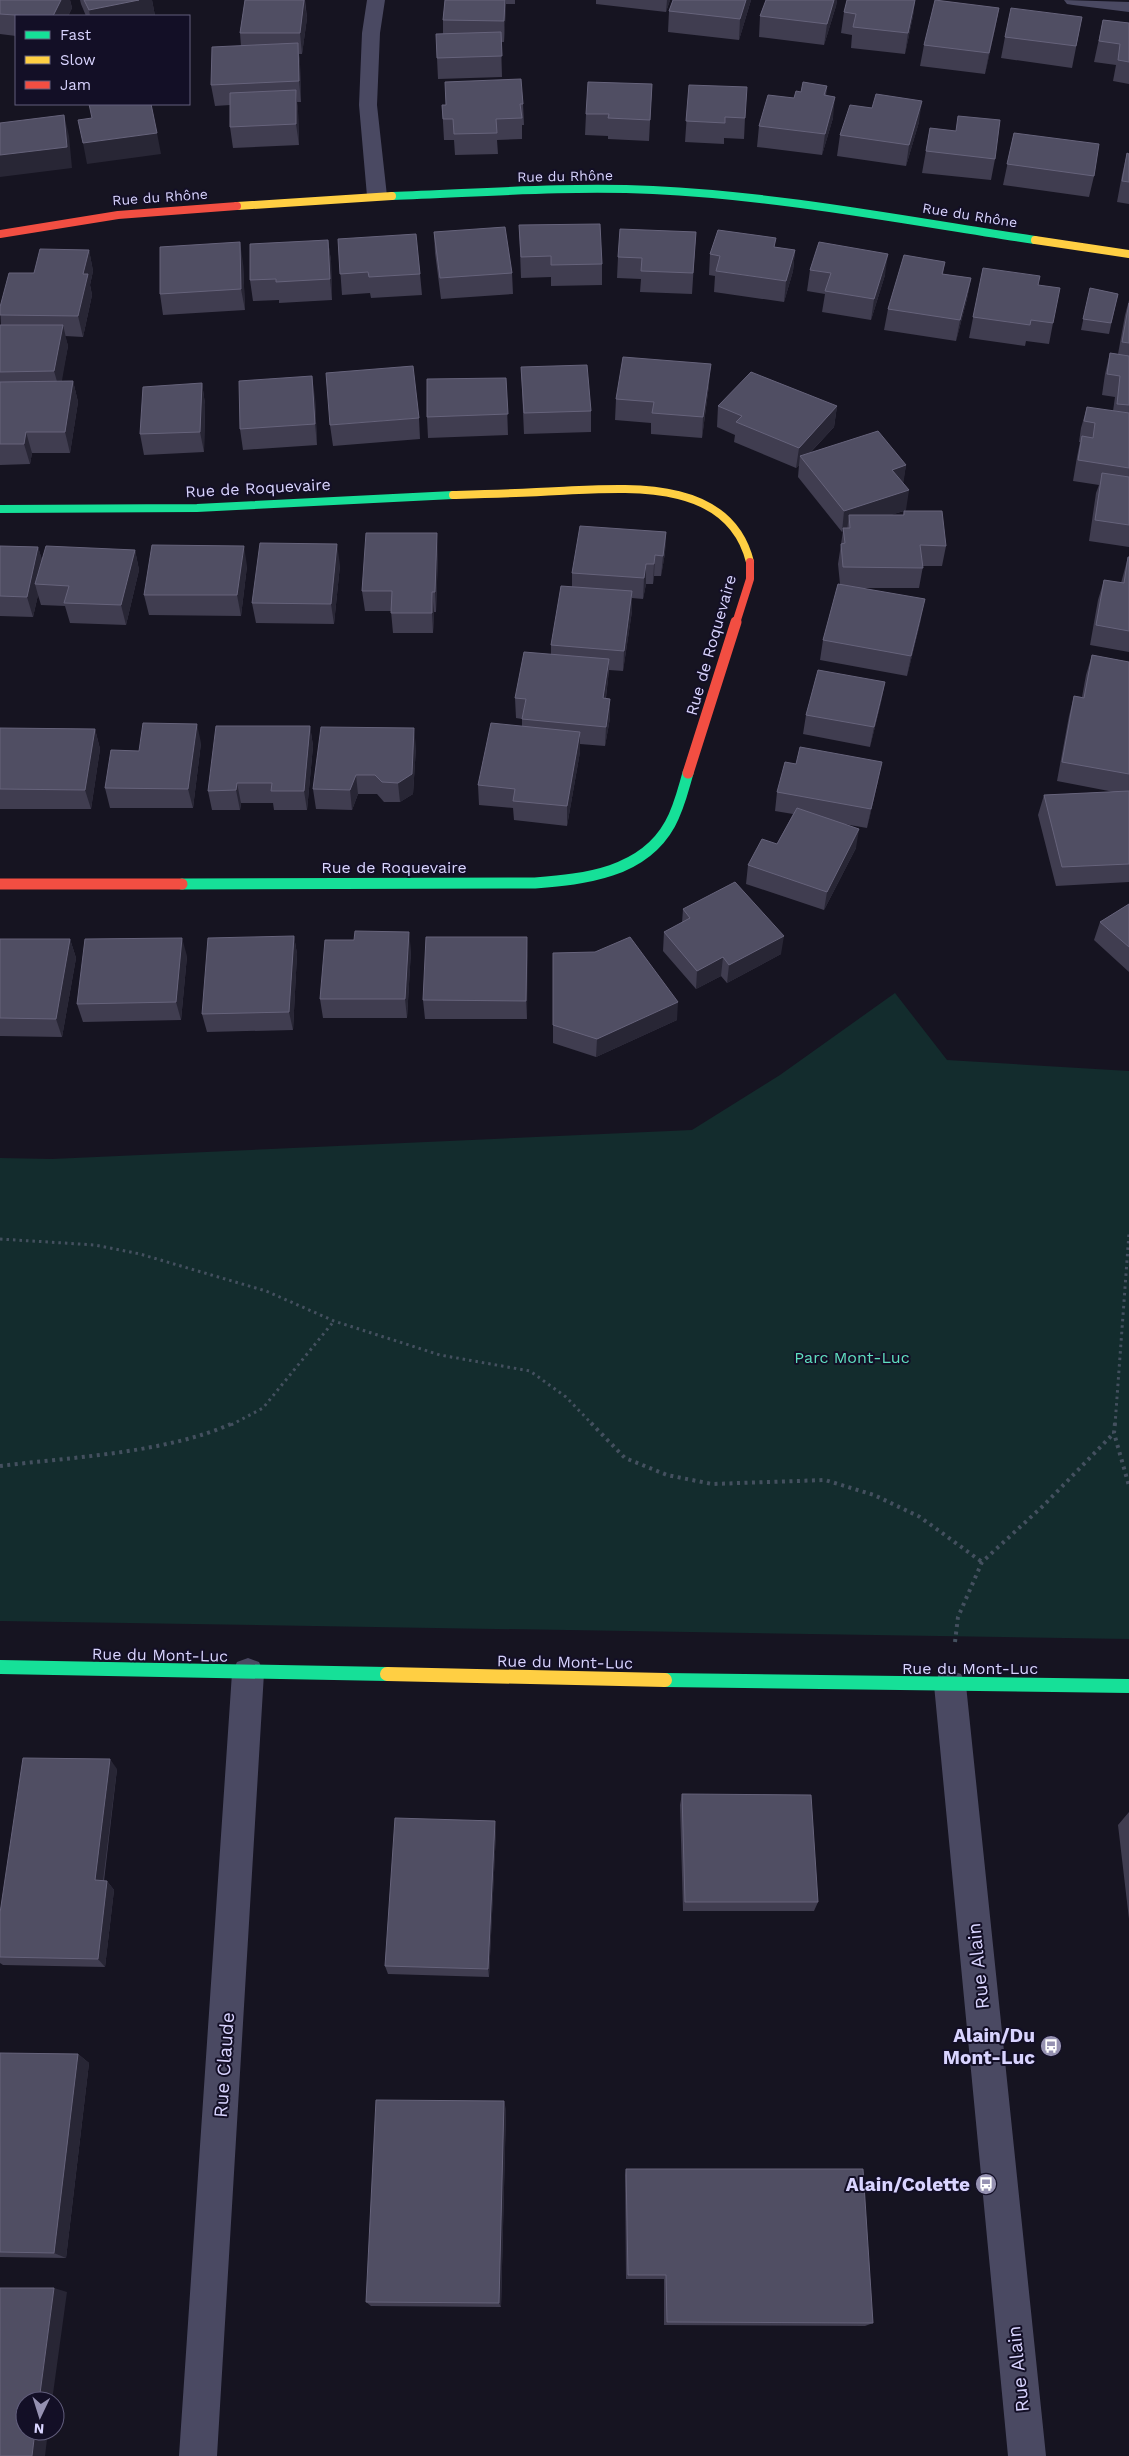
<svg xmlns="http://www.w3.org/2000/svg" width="1129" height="2456" font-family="'Work Sans',sans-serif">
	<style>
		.green { fill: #132c2d }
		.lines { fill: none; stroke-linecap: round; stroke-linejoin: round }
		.path-far1 { stroke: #44505f; stroke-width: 3; stroke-dasharray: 2.5 4; stroke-linecap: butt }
		.path { stroke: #44505f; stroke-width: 4; stroke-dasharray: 3 4.5; stroke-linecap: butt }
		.street { fill: #4a4962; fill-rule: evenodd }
		.fast-far2 { stroke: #16e098; stroke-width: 8 }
		.fast-far1 { stroke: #16e098; stroke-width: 11 }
		.fast { stroke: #16e098; stroke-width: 14 }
		.slow-far1 { stroke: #ffcf43; stroke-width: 8 }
		.slow { stroke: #ffcf43; stroke-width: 14 }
		.jam-far1 { stroke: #f24e42; stroke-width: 8 }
		.jam { stroke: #f24e42; stroke-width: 11 }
		.wall { fill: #403d50; fill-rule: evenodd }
		.shaded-wall { fill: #282635 }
		.building { fill: #504e63; stroke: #66637b }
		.labels { text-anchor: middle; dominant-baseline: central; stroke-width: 4; stroke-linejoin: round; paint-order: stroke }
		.far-street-label { font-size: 14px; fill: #d9d4ff; stroke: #130f26 }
		.street-label { font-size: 16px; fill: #d9d4ff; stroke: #130f26 }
		.park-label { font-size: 16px; fill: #5fe0c0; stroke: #130f26 }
		.near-street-label { font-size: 19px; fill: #d9d4ff; stroke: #130f26 }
		.near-poi-label { font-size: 19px; font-weight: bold; fill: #d9d4ff; stroke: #130f26; text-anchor: end }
	</style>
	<rect width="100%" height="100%" fill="#161421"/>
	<path class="green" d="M895,993L947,1060L1129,1071V1639L0,1621V1158L52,1159L692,1130L780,1075Z"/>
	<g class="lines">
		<path class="path-far1" d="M0,1239L95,1245L140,1254L266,1291L334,1321L440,1355L530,1371L566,1397L593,1425
			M231,1425L263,1408L334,1321
			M1115,1425L1129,1233"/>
		<path class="path" d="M591,1423L625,1458L667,1475L712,1484L825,1480L874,1495L920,1517L982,1562
			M1115,1423L1114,1433L1129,1486
			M0,1466C72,1457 168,1453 233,1423
			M955,1642L958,1617L982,1562L1044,1505L1114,1433"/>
		<path class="street" d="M367,0H385L380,33L377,105L387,196L384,200H370L367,196L359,105L362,33Z
			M1064,0L1129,2V12L1073,5L1067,4Z
			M248,1658L259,1662L264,1673L217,2456H179L232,1673L237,1662Z
			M950,1670L961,1674L966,1685L1046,2456H1008L934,1685L939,1674Z"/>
		<path class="fast-far2" d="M392,196C479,193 566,186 653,190C781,196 908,221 1035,240
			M0,509L197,508L453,495"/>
		<path class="fast-far1" d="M182,884L535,883C585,879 643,873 670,824C679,808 683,790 688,773"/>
		<path class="fast" d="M0,1667L387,1674
			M665,1680L1129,1686"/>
		<path class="slow-far1" d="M237,206L392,196
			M1035,240L1129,254
			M453,495C488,494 524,493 559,491C626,488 729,477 750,562"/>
		<path class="slow" d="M387,1674L665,1680"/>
		<path class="jam-far1" d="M0,234L118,215L237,206
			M736,623L750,579V562"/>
		<path class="jam" d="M688,773L736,622
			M0,884H182"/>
	</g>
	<path class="wall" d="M0,0H70L72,8L68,16H16V36L0,34Z
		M80,0H152L155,16H86L81,4Z
		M245,0H305L307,18L302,54H299L300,64L301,102H297L298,111L299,145L233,148L230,127V105L215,106L211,85L241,46L240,33Z
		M445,0H515V4H506L504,42H501L502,77L438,79L437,58L443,33V20Z
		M596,0H670L666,12L596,4Z
		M673,0H751L739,40L668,32L669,11Z
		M766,0H837L836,6L824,45L759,37L760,16Z
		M847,0H915L913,16L905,54L851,48L852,35L841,33L844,12Z
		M999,8L995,29L985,74L920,66L924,45Z
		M1082,17L1072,68L1001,58L1005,37Z
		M1103,20L1129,23V84L1113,81L1116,65L1094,62Z
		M652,84L649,141L608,139V136L585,135L586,114Z
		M689,85L745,118L744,139L724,138V144L685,142Z
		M827,86L826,96L833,118L822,155L757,147L759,126L794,98L801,92Z
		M523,104L524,125H522V139L497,140L498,154L455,155L454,140H444L442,105Z
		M919,122L906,166L837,156L840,135Z
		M930,128L955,131L995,159L991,180L922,173Z
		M1014,133L1094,176L1089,197L1003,185Z
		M1127,153L1129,154V204L1117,202L1122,175Z
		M519,225L602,264V285L551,286V277L521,278Z
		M434,232L512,273L513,294L441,299L435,253Z
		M696,232L692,294L640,292L641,279L617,278L618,257Z
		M338,239L420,274L422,295L371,298L370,293L342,295Z
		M328,240L331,261L332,300L279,303V300L253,301L250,280Z
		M775,247L795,250L793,271L784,302L714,292L715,276L709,275L710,254Z
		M89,250L93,271L90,285L92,295L83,337L65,336L68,346L61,381H73L78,402L70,453H32L30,464L0,465V325H1L0,307L34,273Z
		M945,262L943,274L971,278L967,299L956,341L884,330L888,309Z
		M243,263L245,310L163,315L160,294Z
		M983,268L1038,285L1053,323L1049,344L1026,341L1025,346L969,338Z
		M810,270L885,275L871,320L822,312L825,294L807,291Z
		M1090,288L1118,294L1109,334L1081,330Z
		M1129,300V547L1089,541L1096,493L1099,485L1073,481L1077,457L1080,442H1079L1081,428L1087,407L1113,411L1115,397L1102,395L1105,374L1110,353L1118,354L1125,315Z
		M521,367L591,411V432L524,434Z
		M506,378L508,435L428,438L427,417Z
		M202,383L205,404L204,452L144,455L140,434Z
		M709,385L702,438L651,434V423L615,420L616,399Z
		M315,397L317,445L243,450L240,429Z
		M718,406H837L834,427L810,453L906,465L903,482L906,510L904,511L946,546L942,566H923L919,588H862L921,619L907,676L820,660L823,640L840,584L838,564L843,531L842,532L798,477L799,465L796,468L734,442L735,435L717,427ZM904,511L903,515H890Z
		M419,418L420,439L333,446L330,425Z
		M666,532L665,553L661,576H654L653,584H646L643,599L632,598V611L623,671L609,670L608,679L606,698L610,718L605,746L580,744V752L567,826L514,820L513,808L479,805L478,785L522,726V719L516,718L515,698L551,654V645L572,586V573Z
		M0,546L38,547L42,560L135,550L139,570L126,625L70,623L65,606L41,605L38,595L33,617L0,616Z
		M438,553L436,612H434L433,633H393L391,611H365L362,591Z
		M1128,557H1129V652L1090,645L1098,600L1104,580L1121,583Z
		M340,565L334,624L256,623L252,603Z
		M247,566L241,616L149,615L144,595Z
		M1092,655L1129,662V882L1056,886L1038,815L1044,795L1114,792L1057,781L1069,716L1074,696L1082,697L1086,675Z
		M885,682L881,702L870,747L803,734L806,715Z
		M310,726L313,746L307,810H274L273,803H241L240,810H212L208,791Z
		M0,728L95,729L100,749L91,809H0Z
		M201,743L193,808H110L105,788L139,751Z
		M416,747L413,794L400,802H384L377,794H358L352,810L316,809L313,789Z
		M878,781L867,828L844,824L856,848L824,910L746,884L748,865L777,844L793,814L775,811L777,792Z
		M1129,904V972L1094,940L1100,922Z
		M683,909L781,954L727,983L721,976L696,989L663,951L664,932L682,923Z
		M294,936L297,954L293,1030L207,1032L202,1014Z
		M527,937V1019H425L423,1000Z
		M0,939H70L76,958L62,1037L0,1036Z
		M411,950L407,1018H323L320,999Z
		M187,956L181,1020L83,1022L77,1004Z
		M677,1020L596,1057L553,1043V1025Z
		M117,1769L104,1881H107L114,1890L105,1967L3,1965L0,1963V1913Z
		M682,1794L818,1902L814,1911H683L680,1805Z
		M1129,1812V1919L1118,1825Z
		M496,1831L489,1977L388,1974L385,1966Z
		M0,2053L78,2054L89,2063L66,2258L0,2257Z
		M506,2109L501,2307L371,2306L366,2302Z
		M626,2169L873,2323L865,2326L664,2325V2279H626L625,2175Z"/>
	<path class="shaded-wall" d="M61,0H70L72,8L68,16H53Z
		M139,0H152L155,16H90L89,10Z
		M304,0L307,18L302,54L300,33Z
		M505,0H506V8L504,42V21Z
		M667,0H670L666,12Z
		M746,0H751L739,40L740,19Z
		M834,0H837L836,6L824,45L827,24Z
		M915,0L913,16L905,54L908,33Z
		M999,8L995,29L985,74L989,53Z
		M298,43L300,64L301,102L299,81Z
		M296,90L298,111L299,145L296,124Z
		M835,97L833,118L822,155L825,134Z
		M922,101L919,122L906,166L909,145Z
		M64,115L69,136L72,168L0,177V155Z
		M157,133L161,154L87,164L83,143Z
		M328,240L331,261L332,300L330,279Z
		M240,242L243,263L245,310L241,289Z
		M89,250L93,271L90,285L92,295L83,337L78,316L83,274Z
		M795,250L793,271L784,302L786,281Z
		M888,254L885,275L871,320L874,299Z
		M971,278L967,299L956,341L960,320Z
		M63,325L68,346L60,392L54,371Z
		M711,364L709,385L702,438L703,417Z
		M312,376L315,397L317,445L315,424Z
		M73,381L78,402L70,453L65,432Z
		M202,383L205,404L204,452L200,432Z
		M837,406L834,427L803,460L800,456L799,465L796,468L799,448Z
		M26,432L32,453L30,464L24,444Z
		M906,465L903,486L892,470Z
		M909,490L906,510L850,529L849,515L847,530L843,528V531L842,532L844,511Z
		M666,532L665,553L661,576L663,556Z
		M437,533L438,553L436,612L435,592Z
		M337,544L340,565L334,624L331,604Z
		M244,546L247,566L241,616L237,595Z
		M38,547L44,567L35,584L38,595L33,617L27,597Z
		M135,550L139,570L126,625L121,605Z
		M655,555L654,576L653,584L654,564Z
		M646,564V584L643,599L644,578Z
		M632,591V611L623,671L624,651Z
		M432,592L434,612L433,633L432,613Z
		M925,599L921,619L907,676L911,656Z
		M609,659L608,679L603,717V698Z
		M885,682L881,702L870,747L874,727Z
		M610,699V718L605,746L606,727Z
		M197,724L201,743L193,808L188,789Z
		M310,726L313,746L307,810L304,791Z
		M414,728L416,747L413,794L400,802L398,783Z
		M95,729L100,749L91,809L85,790Z
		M580,732V752L567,826V806Z
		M882,762L878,781L867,828L871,809Z
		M356,775L358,794L352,810L350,790Z
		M237,783L241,803L240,810L236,790Z
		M859,829L856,848L824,910L827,892Z
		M409,932L411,950L407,1018L405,999Z
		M294,936L297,954L293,1030L289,1012Z
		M784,936L781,954L727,983L729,965Z
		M527,937L528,956L527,1019L526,1001Z
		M182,938L187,956L181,1020L176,1002Z
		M70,939L76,958L62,1037L56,1019Z
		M723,957L721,976L696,989L697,971Z
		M678,1002L677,1020L596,1057L597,1039Z
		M110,1759L117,1769L102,1889L95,1880Z
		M495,1821L496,1831L489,1977L488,1969Z
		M107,1881L114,1890L105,1967L98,1959Z
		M78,2054L89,2063L66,2258L54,2253Z
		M504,2101L506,2109L501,2307L499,2303Z
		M54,2288L67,2292L52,2401H39Z
		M35,2431H48L45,2456H32Z"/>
	<path class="building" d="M0,0H61L53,16H29L0,14Z
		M84,0H139L89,10Z
		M245,0H304L300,33H240Z
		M445,0H505L504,21L443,20Z
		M673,0H746L740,19L669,11Z
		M766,0H834L827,24L760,16Z
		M847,0H915L908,33L853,27L856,14L844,12Z
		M935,0L999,8L989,53L924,45Z
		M1011,8L1082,17L1076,46L1005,37Z
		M1103,20L1129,23V62L1118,60L1120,44L1099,41Z
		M501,32L502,56L437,58L436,34Z
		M298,43L299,81L211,85L212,47Z
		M521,79L523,104H520L522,118L496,119L497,133L454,134L453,119H443L442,105H446L445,82Z
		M588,82L652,84L650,120L608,118L609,114H586Z
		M803,82L827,86L824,95L835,97L825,134L759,126L768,95L794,98L796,91L801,92Z
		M689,85L747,87L745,118L725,117V123L686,121Z
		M296,90V124L230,127V93Z
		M876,94L922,101L909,145L840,135L850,105L872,108Z
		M89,104H151L157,133L83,143L78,120L92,118Z
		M64,115L67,147L0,155V123Z
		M958,116L1000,120L995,159L926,151L930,128L956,131Z
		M1014,133L1099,144L1094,176L1007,164Z
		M1127,153L1129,154V182L1122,181Z
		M600,224L602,264L551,265V256L521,257L519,225Z
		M505,227L512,273L440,278L434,232Z
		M620,229L696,232L693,273L641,271L642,258L618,257Z
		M718,230L776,238L774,247L795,250L786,281L716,271L720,256L710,254Z
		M416,234L420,274L369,277L368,272L340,274L338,239Z
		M328,240L330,279L276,282V279L250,280V244Z
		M240,242L241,289L160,294V247Z
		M819,242L888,254L874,299L825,291L831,273L810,270Z
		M40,249L89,250L83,274H88L78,316L0,315V307L9,273H34Z
		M904,255L945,262L942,274L971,278L960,320L888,309Z
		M983,268L1040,276L1038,285L1060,288L1053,323L1031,320L1030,325L973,317Z
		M1090,288L1118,294L1111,323L1083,319Z
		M1129,303V343L1122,342Z
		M0,325H63L54,371L0,372Z
		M1110,353L1129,356V405L1117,404L1120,376L1107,374Z
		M623,357L711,364L703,417L652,413L654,402L616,399Z
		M587,365L591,411L524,413L521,367Z
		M413,366L419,418L330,425L326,373Z
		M751,372L837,406L799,448L736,422L742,416L718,406Z
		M312,376L315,424L240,429L239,381Z
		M506,378L508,414L427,417V379Z
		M73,381L65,432H26L24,444H0V382Z
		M202,383L200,432L140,434L143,387Z
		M1087,407L1129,413V468L1078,460L1082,436L1093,438L1095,423L1084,421Z
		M878,431L906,465L892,470L909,490L844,511L800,456Z
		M1102,473L1129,477V525L1095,520Z
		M904,511H942L946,546L920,545L923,568L843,567L841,544L845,543L843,528H850L849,515H904Z
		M580,526L666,532L663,556L655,555L654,564H646L644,578L572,573Z
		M366,533H437L435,592H432V613H391L392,591H362Z
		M260,543L337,544L331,604L252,603Z
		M152,545L244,546L237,595H144Z
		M0,546L38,547L27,597L0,596Z
		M46,546L135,550L121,605L64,603L69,586L35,584Z
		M1128,557H1129V631L1096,625L1104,580L1124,583Z
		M838,584L925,599L911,656L823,640Z
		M561,586L632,591L624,651L551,645Z
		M524,652L609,659L603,698L610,699L606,727L522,719L526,699L515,698Z
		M1092,655L1129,662V774L1062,762L1074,696L1084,698Z
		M818,670L885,682L874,727L806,715Z
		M143,723L197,724L188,789L105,788L111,750L139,751Z
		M491,723L580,732L567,806L513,801L515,789L478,785Z
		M216,726H310L304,791H271L272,783H237L236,790L208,791Z
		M321,727L414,728L412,774L398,783L382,782L375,775H356L350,790L313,789Z
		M0,728L95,729L85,790L0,789Z
		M800,747L882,762L871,809L777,792L785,762L796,764Z
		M1129,791V864L1062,867L1044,795Z
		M797,808L859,829L827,892L748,865L762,839L777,844Z
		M735,882L784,936L729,965L723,957L697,971L664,932L690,918L683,909Z
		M1129,904V947L1100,922Z
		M355,931L409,932L405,999H320L325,940H354Z
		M294,936L289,1012L202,1014L208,938Z
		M426,937H527L526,1001L423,1000Z
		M630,937L678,1002L597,1039L553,1025V953L595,952Z
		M182,938L176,1002L77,1004L85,939Z
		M0,939H70L56,1019L0,1018Z
		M23,1758L110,1759L95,1880L107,1881L98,1959L0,1957V1913Z
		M682,1794L811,1795L818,1902H685Z
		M395,1818L495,1821L488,1969L385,1966Z
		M0,2053L78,2054L54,2253L0,2252Z
		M376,2100L504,2101L499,2303L366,2302Z
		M626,2169H863L873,2323L667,2322L666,2275H628Z
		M0,2288H54L39,2401H25V2431H35L32,2456H0Z"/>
	<defs>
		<g id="bus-disc" transform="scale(1.125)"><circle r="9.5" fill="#9591b1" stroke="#130f26"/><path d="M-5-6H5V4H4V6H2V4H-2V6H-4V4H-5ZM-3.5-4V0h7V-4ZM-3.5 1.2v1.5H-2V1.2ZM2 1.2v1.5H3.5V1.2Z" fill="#fff"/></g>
	</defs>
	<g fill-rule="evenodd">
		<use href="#bus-disc" x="1051" y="2046"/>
		<use href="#bus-disc" x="986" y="2184"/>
	</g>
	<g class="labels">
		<g class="far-street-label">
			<text transform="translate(565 176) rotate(-1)">Rue du Rhône</text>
			<text transform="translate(160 197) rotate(-4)">Rue du Rhône</text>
			<text transform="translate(970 215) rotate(9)">Rue du Rhône</text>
		</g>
		<g class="street-label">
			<text transform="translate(258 488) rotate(-3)">Rue de Roquevaire</text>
			<text transform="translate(711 645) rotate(-74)">Rue de Roquevaire</text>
			<text x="394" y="867">Rue de Roquevaire</text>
			<text transform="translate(160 1655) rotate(1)">Rue du Mont-Luc</text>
			<text transform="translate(565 1662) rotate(1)">Rue du Mont-Luc</text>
			<text x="970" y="1668">Rue du Mont-Luc</text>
		</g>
		<g class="park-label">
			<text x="852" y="1357">Parc Mont-Luc</text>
		</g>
		<g class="near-street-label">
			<text transform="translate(978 1966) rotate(-96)">Rue Alain</text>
			<text transform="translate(224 2065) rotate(-86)">Rue Claude</text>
			<text transform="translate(1018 2369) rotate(-96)">Rue Alain</text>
		</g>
		<g class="near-poi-label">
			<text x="1035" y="2035">Alain/Du<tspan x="1035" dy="22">Mont-Luc</tspan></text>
			<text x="970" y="2184">Alain/Colette</text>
		</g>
	</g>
	<rect x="15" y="15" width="175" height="90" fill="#130f26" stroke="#625e7d"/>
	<rect x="25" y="31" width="25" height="8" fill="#16e098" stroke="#625e7d"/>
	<text x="60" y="40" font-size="15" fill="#d9d4ff">Fast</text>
	<rect x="25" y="56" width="25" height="8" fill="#ffcf43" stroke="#625e7d"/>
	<text x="60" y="65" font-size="15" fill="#d9d4ff">Slow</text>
	<rect x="25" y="81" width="25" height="8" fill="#f24e42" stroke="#625e7d"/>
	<text x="60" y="90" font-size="15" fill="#d9d4ff">Jam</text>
	<g transform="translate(40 2416) rotate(184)"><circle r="24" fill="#130f26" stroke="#625e7d"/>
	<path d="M0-4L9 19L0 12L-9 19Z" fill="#9591b1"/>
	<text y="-8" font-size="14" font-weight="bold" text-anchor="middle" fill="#d9d4ff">N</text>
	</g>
</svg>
